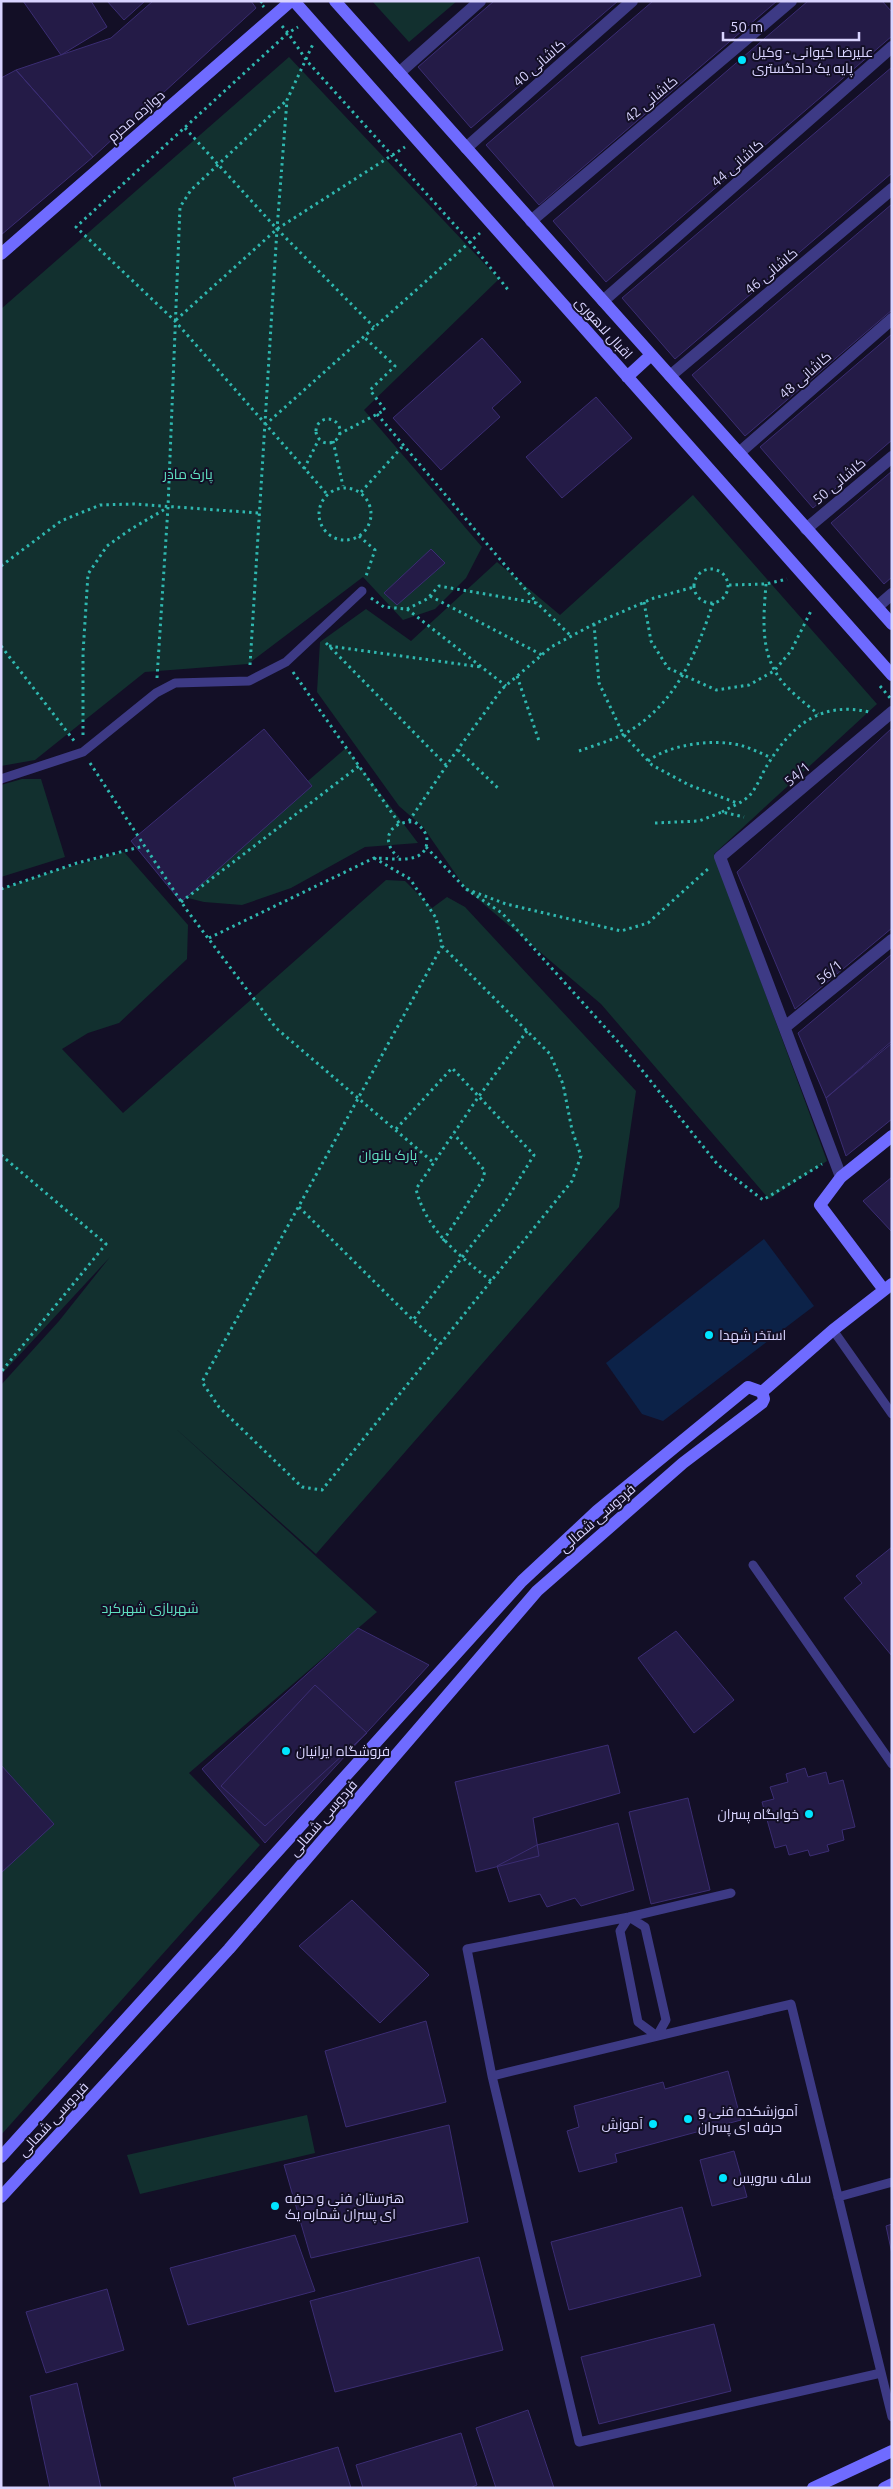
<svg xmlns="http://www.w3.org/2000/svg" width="893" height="2489" font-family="Ubuntu,Cairo,sans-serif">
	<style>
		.green { fill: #12302f }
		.water { fill: #0c2248 }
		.building { fill: #241b47; stroke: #3b2d73 }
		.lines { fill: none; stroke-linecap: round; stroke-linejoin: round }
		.path { stroke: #2fb8b0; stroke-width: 3; stroke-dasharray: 2.5 4; stroke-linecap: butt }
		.lane { stroke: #3d3a85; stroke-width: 9 }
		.street { stroke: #3d3a85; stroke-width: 12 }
		.secondary { stroke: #6f6bff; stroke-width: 12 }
		.poi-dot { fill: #00e5ff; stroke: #130f26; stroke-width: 2 }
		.labels { text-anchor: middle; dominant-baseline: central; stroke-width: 4; stroke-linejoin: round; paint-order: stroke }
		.poi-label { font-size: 14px; fill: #d9d4ff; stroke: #130f26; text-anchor: start }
		.street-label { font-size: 14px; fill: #d9d4ff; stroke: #130f26 }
		.park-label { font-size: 14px; fill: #5fe0c0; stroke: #130f26 }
	</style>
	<rect width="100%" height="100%" fill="#130f26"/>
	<path class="green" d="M372,1H457L409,42Z
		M289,57L499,279L364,410L482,547L466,578L435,609L403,620L363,577L248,664L145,672L35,760L1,766V309Z
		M693,495L877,704L714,854L827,1161L769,1199L601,1004L466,889L423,827L399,806L317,692L320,642L366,609L411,641L497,562L560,615Z
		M346,748L418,843L365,847L291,888L242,905L204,902L176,895Z
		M22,779H41L65,857L1,877V785Z
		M124,852L188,925L187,959L119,1023L88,1033L62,1049L123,1113L386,880L405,881L432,908L447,897L465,907L636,1091L619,1207L316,1554L174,1427L377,1612L189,1773L260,1845L1,2135V1385L59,1321L110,1257L1,1375V889L60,869Z
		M307,2115L315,2153L140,2194L127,2155Z"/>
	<path class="water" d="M764,1239L814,1306L663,1421L642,1414L606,1363Z"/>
	<path class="building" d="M23,1H91L107,27L61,55Z
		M107,1H145L124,20Z
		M153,1H251L256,8L93,157L16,70L111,38Z
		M494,1H618L471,128L418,67Z
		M653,1H777L539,205L486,145Z
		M808,1H882L892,12V36L606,282L553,221Z
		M892,67V173L675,359L622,298Z
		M16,70L93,157L1,235V78Z
		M892,204V310L745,436L692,375Z
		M892,334V440L813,508L760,447Z
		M482,338L521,382L492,408L500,417L441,470L393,418Z
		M596,397L632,438L562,498L526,457Z
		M892,471V577L884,584L831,523Z
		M431,549L445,563L397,605L384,593Z
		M892,728V928L795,1009L737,872Z
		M264,729L312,786L181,902L131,841Z
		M892,954V1041L826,1098L798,1033Z
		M892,1043V1119L846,1156L826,1098Z
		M892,1177V1232L863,1201Z
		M892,1547V1656L844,1598L862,1583L856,1576Z
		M358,1628L429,1665L265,1843L202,1769Z
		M676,1631L734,1700L694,1733L638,1658Z
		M315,1685L367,1733L265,1826L221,1786Z
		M608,1745L620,1793L533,1818L539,1856L476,1872L455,1782Z
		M1,1765L54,1824L1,1873Z
		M805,1768L808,1777L826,1772L829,1784L843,1780L855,1827L842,1830L844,1840L827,1845L829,1851L810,1856L808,1850L789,1855L786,1845L775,1848L762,1802L774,1799L770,1787L788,1782L786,1774Z
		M688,1798L710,1890L651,1904L629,1812Z
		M618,1823L634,1890L581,1906L575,1898L547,1907L540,1894L509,1902L497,1866L537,1845Z
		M352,1900L429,1975L380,2023L299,1946Z
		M426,2021L446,2102L346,2127L325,2051Z
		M728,2071L741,2120L615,2154L617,2162L579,2172L567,2131L579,2127L574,2106L663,2082L665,2089Z
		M449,2125L468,2222L311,2258L284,2165Z
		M734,2151L747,2197L712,2206L700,2160Z
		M682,2207L701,2276L569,2310L551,2242Z
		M892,2224V2254L886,2226Z
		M295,2235L315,2291L188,2325L170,2268Z
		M479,2257L503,2350L335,2392L310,2301Z
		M107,2289L124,2350L46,2373L26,2312Z
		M714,2324L731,2391L599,2424L581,2357Z
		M77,2383L101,2488H50L30,2396Z
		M528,2410L554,2488H496L476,2428Z
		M461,2433L477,2485L470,2488H363L356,2465Z
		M338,2447L351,2488H236L233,2478Z"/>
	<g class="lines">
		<path class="path" d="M262,1L260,3L264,7
			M282,26L288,33L298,27
			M185,128L277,229L374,327
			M176,320L277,229L405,147
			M377,414L537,603
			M316 431a12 12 0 1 1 24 0a12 12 0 1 1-24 0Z
			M265,425L480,233
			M339,434L385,410L370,390L395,366L364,337
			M333,441L343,486
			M304,469L319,439
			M319 514a26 26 0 1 1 52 0a26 26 0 1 1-52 0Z
			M361,492L403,446
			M326,493L175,321L76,227L288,33L307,61L470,242L509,291
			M359,536L375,550L365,579
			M1,566L61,521L100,505L134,504L259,513
			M694 586a17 17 0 1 1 34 0a17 17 0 1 1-34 0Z
			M766,584C764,612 760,645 775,671C784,688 804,702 818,714
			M729,585L766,584L787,579
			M430,596L542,655
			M371,598L384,607L407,609L506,686
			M644,602L651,641L668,668L716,690L749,685L774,671L791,651L812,609
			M407,609L427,599L439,586L537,603L571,636
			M594,624L599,683L623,734L652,765L689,785L737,803
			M326,643L446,765
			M1,646L75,742
			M329,646L481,667
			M250,665L277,229L287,100L313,44
			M293,672L399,823
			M517,676L539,741
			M157,678L168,507L180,207L191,190L287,100
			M880,686L891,699
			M83,735V653L88,574L107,546L131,529L167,508
			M458,750L499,789
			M579,751C593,746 609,741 622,735C674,708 696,655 713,603
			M648,761C670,744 716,738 743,746C753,749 762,754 772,758
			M90,763L186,909L276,1028L434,1163
			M722,812C730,807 742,803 749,796C757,788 762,773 768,764C792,725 821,701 869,712
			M409,821L453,756L502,689L551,647L594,624L654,598L694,587
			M655,823L699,821L722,812L744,817
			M426,847L466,889L506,904L621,931L648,923L709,868
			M374,858L410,879L436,918L442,946L550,1054L563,1084L572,1130L581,1156L572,1181L322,1490L302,1487L219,1407L202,1382L442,946
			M1,889L77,863L144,846
			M466,889L502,913L629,1054L718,1165L763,1200L822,1164
			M181,902L359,766
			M209,938L374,858C392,858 426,866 427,841C427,832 421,827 415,822C390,820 379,840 398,857
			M396,1129L452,1068L534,1155L504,1204L413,1320L440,1344
			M1,1155L106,1244L1,1372
			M299,1207L413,1320
			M443,1241L482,1181L485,1171L454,1134
			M491,1281C459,1255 427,1232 416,1189L479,1096L527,1031"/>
		<path class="lane" d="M1,779L83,752L156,693L175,683L249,681L286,662L362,591
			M833,1330L892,1414
			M753,1565L892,1764
			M731,1893L629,1917L467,1949L492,2076L579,2442L881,2373
			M629,1917L645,1927L666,2020L657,2036L638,2022L620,1931Z
			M492,2076L791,2004L892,2417
			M838,2197L892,2182"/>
		<path class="street" d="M399,73L480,1
			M466,148L632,1
			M531,221L791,1
			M603,301L892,47
			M670,376L892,189
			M739,453L892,319
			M806,529L892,457
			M877,607L892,594
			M785,1027L892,940
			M841,1177L720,857L892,712"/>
		<path class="secondary" d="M294,1L892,675
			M335,1L892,624
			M1,254L291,1
			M627,377L651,355
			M884,1290L820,1205L841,1177L892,1136
			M762,1392L833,1330L892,1284
			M1,2157L522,1581L597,1511L748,1387L762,1392L764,1399L762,1403L683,1463L537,1591L229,1949L1,2197
			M813,2488L892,2451
			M884,2488L892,2484"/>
	</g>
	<g class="poi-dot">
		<circle cx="742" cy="60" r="5"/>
		<circle cx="709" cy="1335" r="5"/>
		<circle cx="286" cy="1751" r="5"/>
		<circle cx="809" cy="1814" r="5"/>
		<circle cx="688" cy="2119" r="5"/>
		<circle cx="653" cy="2124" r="5"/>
		<circle cx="723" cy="2178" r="5"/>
		<circle cx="275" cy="2206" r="5"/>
	</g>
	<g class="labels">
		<g class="poi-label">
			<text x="752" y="52">علیرضا کیوانی - وکیل<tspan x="752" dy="16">پایه یک دادگستری</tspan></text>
			<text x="719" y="1335">استخر شهدا</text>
			<text x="296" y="1751">فروشگاه ایرانیان</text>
			<text x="799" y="1814" text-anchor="end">خوابگاه پسران</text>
			<text x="698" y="2111">آموزشکده فنی و<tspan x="698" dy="16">حرفه ای پسران</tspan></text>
			<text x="643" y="2124" text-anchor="end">آموزش</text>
			<text x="733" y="2178">سلف سرویس</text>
			<text x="285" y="2198">هنرستان فنی و حرفه<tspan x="285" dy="16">ای پسران شماره یک</tspan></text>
		</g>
		<g class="street-label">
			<text transform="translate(539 63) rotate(-41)">کاشانی 40</text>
			<text transform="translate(651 99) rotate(-40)">کاشانی 42</text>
			<text transform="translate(136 116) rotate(-41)">دوازده محرم</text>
			<text transform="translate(737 163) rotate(-41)">کاشانی 44</text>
			<text transform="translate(771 271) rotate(-40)">کاشانی 46</text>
			<text transform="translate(604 328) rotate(48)">اقبال لاهوری</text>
			<text transform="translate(805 375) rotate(-41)">کاشانی 48</text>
			<text transform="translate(839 481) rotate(-40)">کاشانی 50</text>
			<text transform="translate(797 774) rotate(-41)">54/1</text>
			<text transform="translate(829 972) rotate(-39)">56/1</text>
			<text transform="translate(597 1518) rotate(-41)">فردوسی شمالی</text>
			<text transform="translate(323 1818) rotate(-49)">فردوسی شمالی</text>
			<text transform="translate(53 2119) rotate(-47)">فردوسی شمالی</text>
		</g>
		<g class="park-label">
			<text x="188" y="474">پارک مادر</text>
			<text x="388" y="1155">پارک بانوان</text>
			<text x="150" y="1608">شهربازی شهرکرد</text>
		</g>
	</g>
	<rect width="893" height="2489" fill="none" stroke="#d9d4ff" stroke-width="5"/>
	<path d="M723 32v8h136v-8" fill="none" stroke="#d9d4ff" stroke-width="2.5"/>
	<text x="730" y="32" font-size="15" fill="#d9d4ff" stroke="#130f26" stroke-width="4" paint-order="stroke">50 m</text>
</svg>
